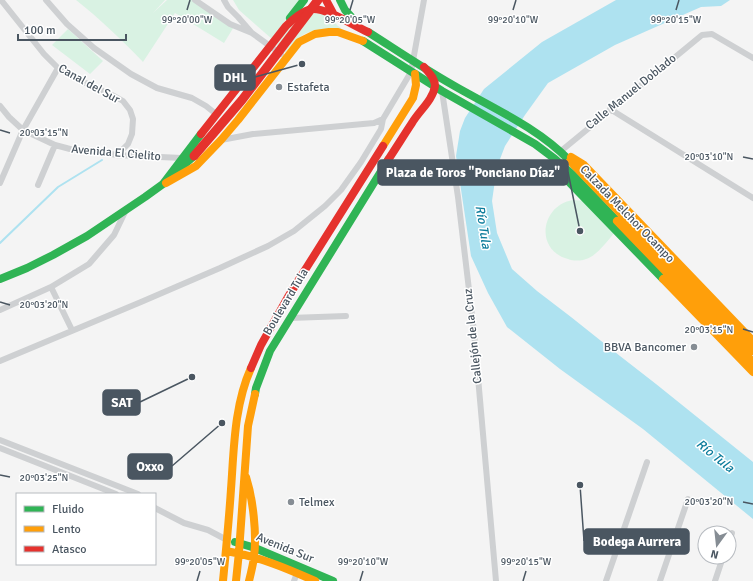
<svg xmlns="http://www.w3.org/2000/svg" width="753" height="581" font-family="Signika,sans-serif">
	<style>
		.green { fill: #d9f2e3 }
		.water { fill: #aee2f0 }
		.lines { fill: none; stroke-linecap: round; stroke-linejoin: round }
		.stream { stroke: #aee2f0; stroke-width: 2 }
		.street { stroke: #ced0d2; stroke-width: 6 }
		.fast { stroke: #30b455; stroke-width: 8 }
		.slow { stroke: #ff9f0a; stroke-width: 8 }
		.jam { stroke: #e5322d; stroke-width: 8 }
		.jam-bridge { stroke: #e5322d; stroke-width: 9 }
		.ticks { fill: none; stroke: #4a5661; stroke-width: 1.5 }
		.poi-dot { fill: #868d94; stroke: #fff; stroke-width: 1.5 }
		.labels { text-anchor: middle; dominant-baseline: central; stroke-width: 3; stroke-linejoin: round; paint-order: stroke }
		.street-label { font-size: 12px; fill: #4a5661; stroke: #fff }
		.poi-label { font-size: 12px; fill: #4a5661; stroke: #fff; text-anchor: start }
		.water-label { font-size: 13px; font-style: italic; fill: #0c7c9b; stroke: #fff }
		.ticks-label { font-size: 10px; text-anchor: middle; fill: #4a5661; stroke: #fff; stroke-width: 3; stroke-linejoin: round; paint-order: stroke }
		.leader { fill: none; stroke: #4a5661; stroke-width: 1.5 }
		.callout-dot { fill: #4a5661; stroke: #fff; stroke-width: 1.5 }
		.callout { fill: #4a5661; stroke: #4a5661; stroke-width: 1.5 }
		.callout-label { font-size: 13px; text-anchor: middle; font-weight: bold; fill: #fff }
	</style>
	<rect width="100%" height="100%" fill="#f4f4f4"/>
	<path class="green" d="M76,0H165L153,13L167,0H195L235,25L224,43L175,13L143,62C122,40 100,19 76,0Z
		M233,0H300L272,39L239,10Z
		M315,13L328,15L338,26L345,31C336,31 321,29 313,31C301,33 292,44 285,53L283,50L276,46L291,25Z
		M68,29L103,61L90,74L52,45Z
		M573,200L587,201L615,232C608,240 597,256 586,259C581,261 573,261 568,259C534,250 541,205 573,200Z"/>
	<path class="water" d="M616,0H730L721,6L701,7L615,45L548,83L525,115L505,146L497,167L492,201L497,233L512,269L537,291L571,317L620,356L656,384L753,462V519L643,429L560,369L507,327L488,293L471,256L456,156L460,131L465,118L484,89L542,42Z"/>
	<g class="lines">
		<path class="stream" d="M0,243L58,187L102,160"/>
		<path class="street" d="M1,0L44,54L58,68L77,79L114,96L123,101L130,110L133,119L132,134L128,144L117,155
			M46,0L67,24L94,48L131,74L157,88L192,98L206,106L216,114
			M195,0L230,24L252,33L281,54
			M224,0L228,7L238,17L251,32
			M442,91L458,197L474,332L496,581
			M0,106L9,117L23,130L55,145L70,149L94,151L117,155L182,158L184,160
			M610,109L753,198
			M221,140L253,134L374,123L383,119
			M561,151L702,35L712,34L753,58
			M0,183L23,130L58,68
			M38,185L55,145
			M51,287L72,330
			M0,310L51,287L89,264L114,235L126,210
			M290,318L346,316
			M0,361L141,302L220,268L268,246L294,231L325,206L341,190L361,162L381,129L383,119L411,72L424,0
			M0,440L138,494
			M0,448L116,494
			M155,508L184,523L208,530L227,540
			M729,542L732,533
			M294,581L297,573
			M606,581L647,462
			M660,581L688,499
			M715,581L723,557"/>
		<path class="fast" d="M340,0L345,10L356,22
			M290,18L304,0
			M368,32C398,51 427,71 458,88C497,110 539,129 570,161
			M363,41L442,91L535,144L555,159L573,175L617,221
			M559,165L568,181L663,279
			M177,171L194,156
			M0,279L27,268L53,255L87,236L145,197L163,184L201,134
			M255,394L256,388L270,351L388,160
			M235,542L255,548L333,581"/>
		<path class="slow" d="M383,146L413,98L416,85L415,74
			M571,157L584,165L753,341
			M570,161L753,351
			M166,183L196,166L221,140L238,120L299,42L315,34L329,32H338L363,41
			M617,221L753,362
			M663,279L753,372
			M246,477C253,499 257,534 254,557C253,565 251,573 249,581
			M226,551C257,556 286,568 315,581
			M223,581C226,550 229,520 231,489C234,449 234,406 251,368
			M236,581L239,552L248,426L255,394"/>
		<path class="jam" d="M326,0L334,15
			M201,134L286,26C292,20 304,10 312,9C327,8 354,26 368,32
			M388,160C396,148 404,135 412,123C419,111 433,100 435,86C435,78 429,73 424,67
			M251,368L261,345L288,297L383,146"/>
		<path class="jam-bridge" d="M194,156L242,100L318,0"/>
	</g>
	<path class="ticks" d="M187,10L190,0M350,10L353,0M513,10L516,0M676,10L679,0M0,130L10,133M743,157L753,159M0,302L10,305M743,329L753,332M0,475L10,477M743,502L753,504M197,581L200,571M360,581L363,571M523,581L526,571"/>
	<g class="poi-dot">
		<circle cx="279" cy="87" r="4"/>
		<circle cx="694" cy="347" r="4"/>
		<circle cx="291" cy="502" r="4"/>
	</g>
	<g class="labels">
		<g class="street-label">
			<text transform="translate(89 84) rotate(29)">Canal del Sur</text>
			<text transform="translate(631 92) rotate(-39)">Calle Manuel Doblado</text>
			<text transform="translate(116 153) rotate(5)">Avenida El Cielito</text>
			<text transform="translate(627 214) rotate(46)">Calzada Melchor Ocampo</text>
			<text transform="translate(286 302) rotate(-59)">Boulevard Tula</text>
			<text transform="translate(473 336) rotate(-96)">Callejón de la Cruz</text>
			<text transform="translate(285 548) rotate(22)">Avenida Sur</text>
		</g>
		<g class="poi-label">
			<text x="287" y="87">Estafeta</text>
			<text x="686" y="347" text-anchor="end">BBVA Bancomer</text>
			<text x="299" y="502">Telmex</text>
		</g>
		<g class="water-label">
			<text transform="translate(483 227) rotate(81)">Río Tula</text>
			<text transform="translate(715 456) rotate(39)">Río Tula</text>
		</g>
	</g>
	<g class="ticks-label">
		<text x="187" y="23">99°20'00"W</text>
		<text x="350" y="23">99°20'05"W</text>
		<text x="513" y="23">99°20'10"W</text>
		<text x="676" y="23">99°20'15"W</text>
		<text x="44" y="136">20°03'15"N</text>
		<text x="709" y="160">20°03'10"N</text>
		<text x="44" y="308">20°03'20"N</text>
		<text x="709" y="333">20°03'15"N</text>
		<text x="44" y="481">20°03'25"N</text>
		<text x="709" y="505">20°03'20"N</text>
		<text x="200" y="565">99°20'05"W</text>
		<text x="363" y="565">99°20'10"W</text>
		<text x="526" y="565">99°20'15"W</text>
	</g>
	<path class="leader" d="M302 64L255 77M580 231L568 172M192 377L140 402M222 423L172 466M580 485L584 541"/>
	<g class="callout-dot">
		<circle cx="302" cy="64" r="4"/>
		<circle cx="580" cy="231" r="4"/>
		<circle cx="192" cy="377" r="4"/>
		<circle cx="222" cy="423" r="4"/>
		<circle cx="580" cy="485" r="4"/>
	</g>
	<g class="callout">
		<rect x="215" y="65" width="40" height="25" rx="4"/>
		<rect x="378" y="160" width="190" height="25" rx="4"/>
		<rect x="103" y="390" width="37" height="25" rx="4"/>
		<rect x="128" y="454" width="44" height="25" rx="4"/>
		<rect x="584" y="529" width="105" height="25" rx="4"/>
	</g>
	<g class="callout-label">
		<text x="235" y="82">DHL</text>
		<text x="473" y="177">Plaza de Toros "Ponciano Díaz"</text>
		<text x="122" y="407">SAT</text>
		<text x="150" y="471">Oxxo</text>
		<text x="637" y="546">Bodega Aurrera</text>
	</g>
	<rect x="16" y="493" width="140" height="72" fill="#ffffff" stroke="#b7bbc0"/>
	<rect x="24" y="506" width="20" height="6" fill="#30b455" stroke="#b7bbc0"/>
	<text x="52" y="513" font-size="12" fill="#4a5661">Fluido</text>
	<rect x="24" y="526" width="20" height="6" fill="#ff9f0a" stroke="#b7bbc0"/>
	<text x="52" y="533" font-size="12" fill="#4a5661">Lento</text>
	<rect x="24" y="546" width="20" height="6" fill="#e5322d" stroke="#b7bbc0"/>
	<text x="52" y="553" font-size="12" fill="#4a5661">Atasco</text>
	<g transform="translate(717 545) rotate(195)"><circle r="19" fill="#ffffff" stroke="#b7bbc0"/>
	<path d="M0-3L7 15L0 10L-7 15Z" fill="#868d94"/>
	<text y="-6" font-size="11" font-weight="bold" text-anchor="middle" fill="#4a5661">N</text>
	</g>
	<path d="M18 34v6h108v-6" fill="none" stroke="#4a5661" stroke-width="2"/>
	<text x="24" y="34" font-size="12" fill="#4a5661" stroke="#ffffff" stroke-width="3" paint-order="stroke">100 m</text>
</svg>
